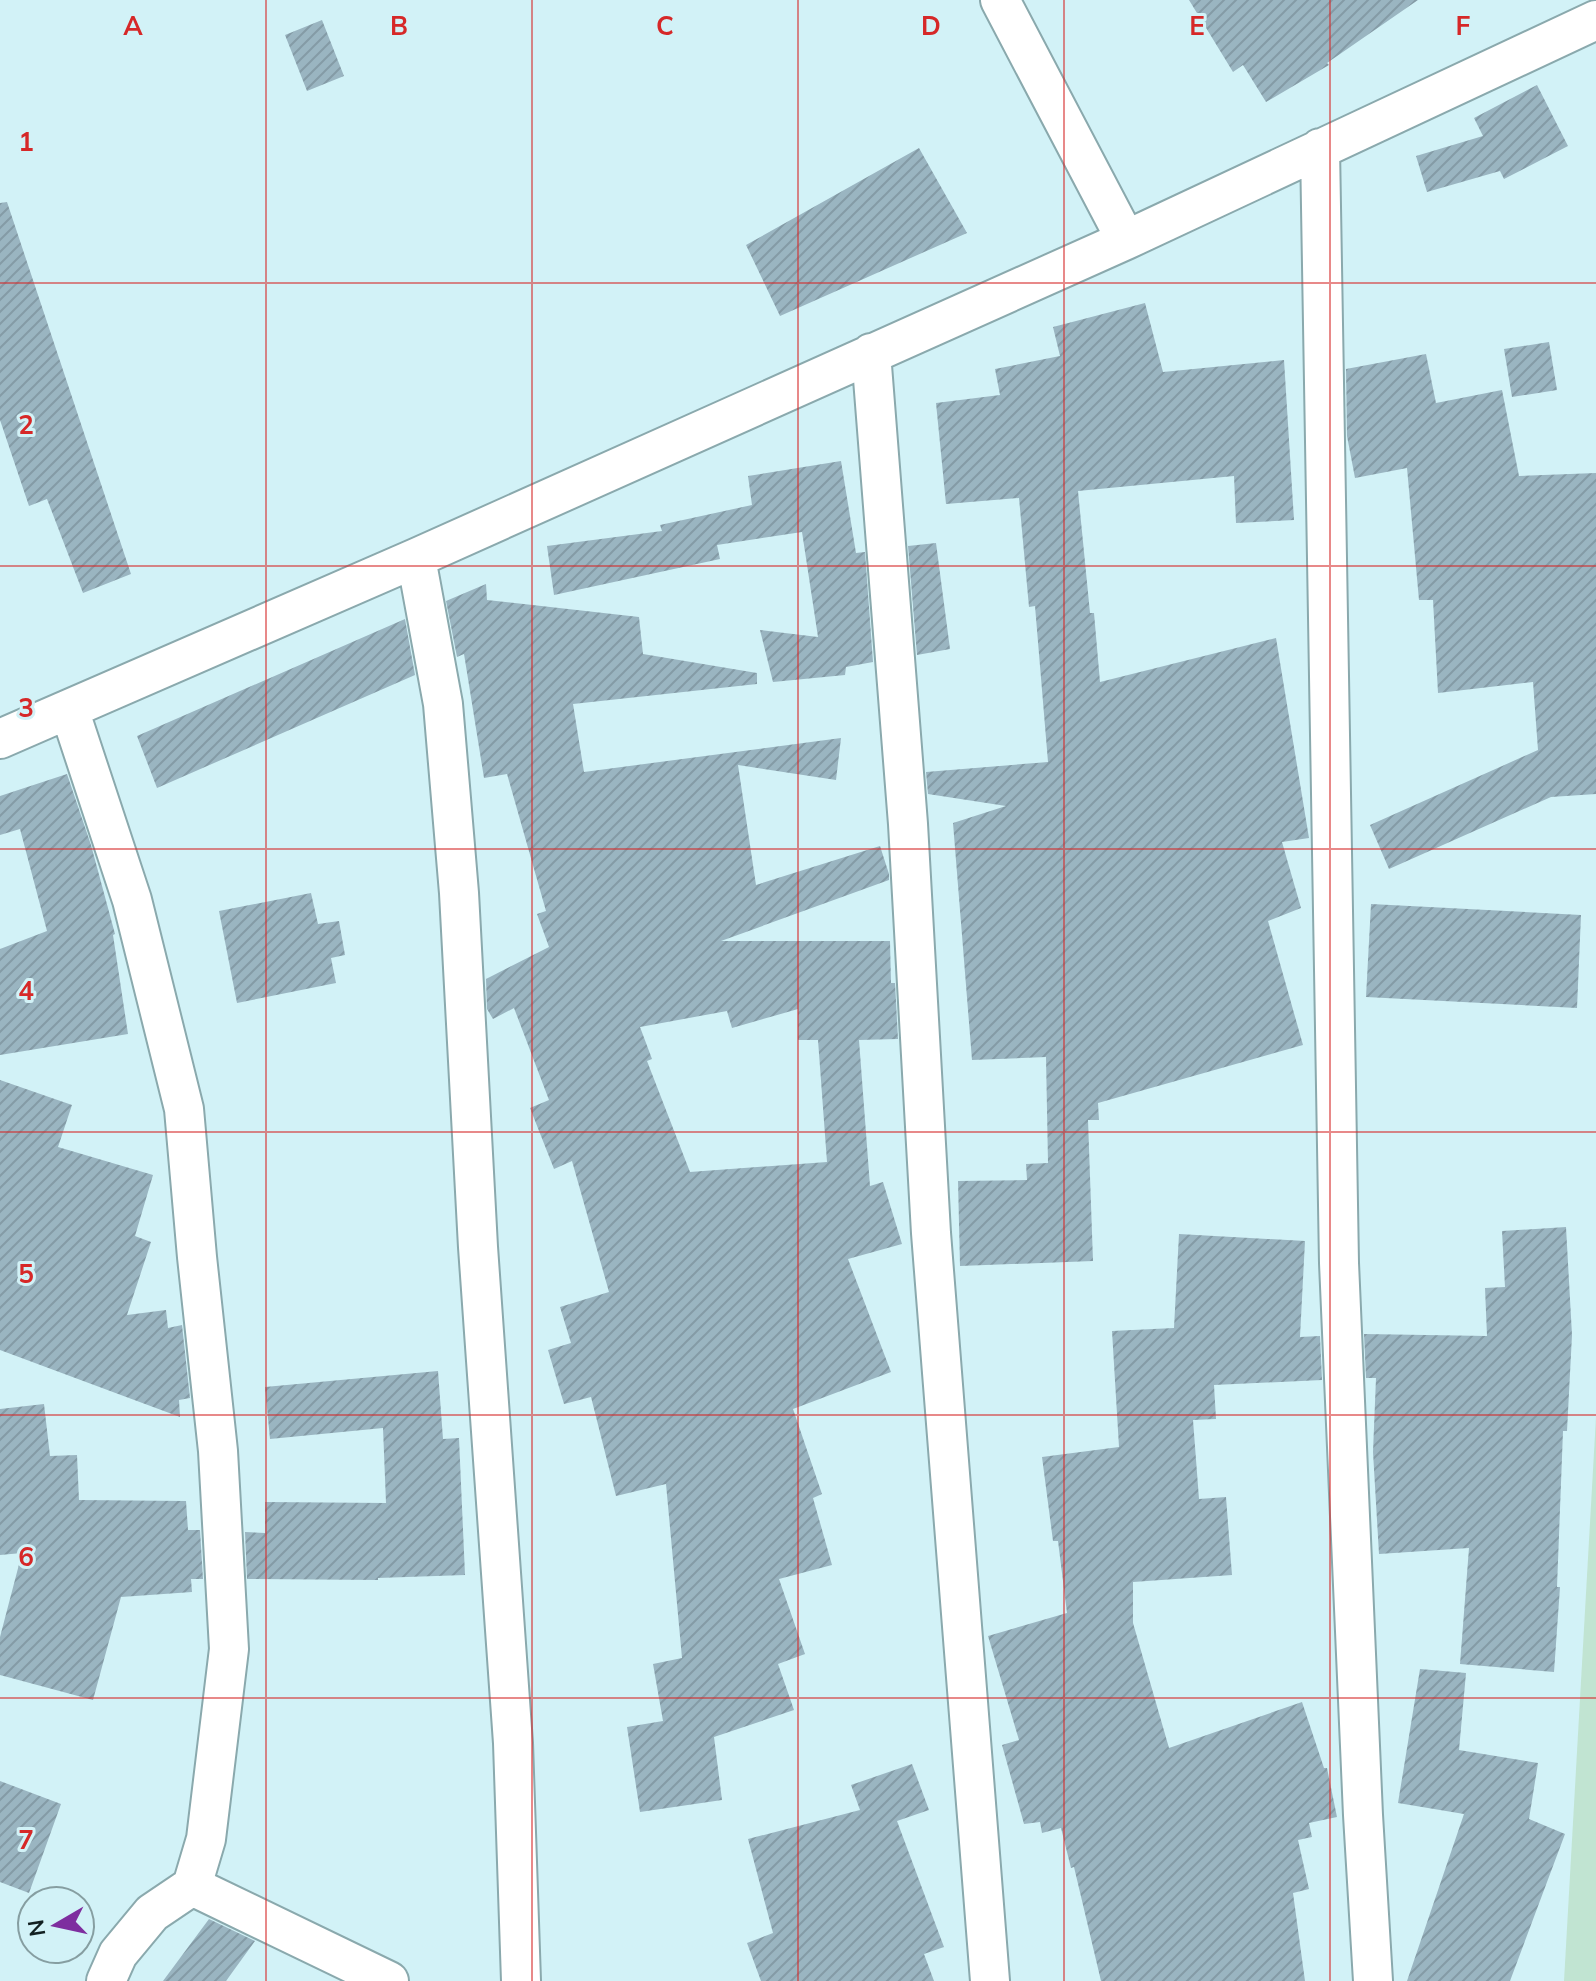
<svg xmlns="http://www.w3.org/2000/svg" width="1596" height="1981" font-family="Mulish,sans-serif">
	<style>
		.green { fill: #c1e4d2 }
		.building { fill: url(#building-hatch); fill-rule: evenodd }
		.lines { fill: none; stroke-linecap: round; stroke-linejoin: round }
		.street-casing { stroke: #8aa9ad; stroke-width: 42 }
		.street { stroke: #fff; stroke-width: 38 }
		.grid { fill: none; stroke: #d62828; stroke-width: 2; stroke-opacity: 0.55 }
		.grid-label { font-size: 26px; text-anchor: middle; font-weight: bold; fill: #d62828; stroke: #d2f2f7; stroke-width: 6; stroke-linejoin: round; paint-order: stroke }
	</style>
	<defs>
		<pattern id="building-hatch" width="6" height="6" patternUnits="userSpaceOnUse" patternTransform="scale(2)"><rect width="6" height="6" fill="#9ab5c1"/><path d="M-1 1l2-2M0 6l6-6M5 7l2-2" fill="none" stroke="#849ba6"/></pattern>
	</defs>
	<rect width="100%" height="100%" fill="#d2f2f7"/>
	<path class="green" d="M1596,1417V1981H1564Z"/>
	<path class="building" d="M1189,0H1418L1327,63L1329,65L1266,102L1243,65L1233,72Z
		M322,20L344,76L307,91L285,35Z
		M1537,85L1568,146L1504,179L1500,171L1427,192L1416,156L1483,136L1474,118Z
		M919,148L967,233L780,316L746,245Z
		M7,202L131,574L83,593L47,499L29,506L0,420V203Z
		M1145,303L1163,372L1284,360L1294,520L1236,523L1234,476L1078,491L1090,613H1094L1100,682L1276,638L1309,838L1282,842L1301,908L1268,921L1303,1045L1098,1103L1099,1120H1088L1093,1261L960,1266L958,1181L1027,1180L1026,1164L1048,1163L1046,1057L972,1060L953,823L1006,806L928,794L926,772L1048,762L1035,606L1029,607L1019,498L946,504L936,403L1000,395L995,369L1060,356L1053,327Z
		M1549,342L1557,390L1512,397L1504,349Z
		M1426,354L1436,403L1502,390L1519,476L1596,473V794L1551,797L1389,869L1370,825L1538,750L1533,682L1438,693L1433,600H1419L1407,468L1355,478L1347,436L1346,369Z
		M841,461L856,553L865,552L873,662L846,667L845,675L773,682L760,630L818,637L802,532L717,545L720,559L554,595L547,546L662,531L660,525L752,505L748,476Z
		M936,543L950,649L917,655L908,546Z
		M486,584L487,600L639,617L643,654L757,673V684L573,704L584,772L841,738L836,780L738,765L756,885L880,846L889,874V880L721,941H890L891,983H895L898,1039L859,1040L870,1186L883,1182L902,1244L848,1259L891,1372L793,1409L822,1494L813,1498L832,1565L779,1579L805,1654L778,1664L794,1710L714,1737L722,1800L640,1812L627,1727L663,1721L653,1664L682,1658L666,1484L616,1496L591,1397L564,1404L548,1350L571,1343L560,1307L609,1292L572,1161L554,1169L530,1108L549,1100L514,1008L493,1019L487,1009L486,979L549,947L537,914L546,911L507,774L484,778L464,654L457,657L446,601ZM798,1009V1040H818L827,1162L690,1172L647,1061L652,1059L640,1027L727,1011L732,1028Z
		M405,619L415,675L157,788L137,736Z
		M67,774L91,845L115,934L113,935L128,1034L0,1055V949L47,931L20,829L0,835V796Z
		M311,893L318,924L339,921L345,955L331,958L336,983L237,1003L219,911Z
		M1371,904L1581,915L1577,1008L1366,997Z
		M0,1080L72,1105L58,1147L153,1175L135,1236L151,1242L127,1315L166,1310L168,1328L182,1325L190,1398L179,1400L180,1417L0,1350Z
		M1566,1227L1572,1335L1567,1431H1563L1557,1587H1560L1554,1672L1460,1664L1469,1548L1379,1554L1373,1452L1376,1378H1366L1364,1334L1487,1336L1485,1288L1505,1287L1502,1231Z
		M1179,1234L1305,1241L1300,1337L1320,1336L1322,1380L1214,1385L1216,1419L1193,1420L1199,1499L1226,1497L1232,1575L1133,1582V1623L1169,1748L1302,1702L1324,1768H1327L1337,1817L1309,1823L1312,1837L1298,1840L1309,1889L1293,1893L1305,1981H1101L1074,1867L1071,1868L1061,1828L1042,1833L1040,1822L1024,1824L1002,1745L1019,1740L988,1636L1067,1613L1058,1541H1053L1042,1457L1119,1447L1112,1331L1174,1328Z
		M438,1371L443,1439L459,1438L465,1575L378,1578V1580L247,1579L245,1532L265,1533V1502L386,1503L383,1428L270,1439L265,1387Z
		M44,1404L50,1456L77,1455L79,1500L186,1501L188,1530H200L203,1579H191L192,1592L121,1597L93,1700L0,1675V1637L22,1553L0,1555V1409Z
		M1420,1669L1466,1673L1459,1750L1538,1763L1529,1819L1565,1834L1510,1981H1407L1464,1814L1398,1803Z
		M912,1764L929,1810L897,1821L944,1947L924,1954L934,1981H761L747,1943L773,1933L748,1839L860,1810L851,1785Z
		M0,1781L61,1804L29,1893L0,1882Z
		M209,1919L255,1941L226,1981H163Z"/>
	<g class="lines">
		<g class="street-casing">
			<path id="street" d="M1000,0L1126,240
				M1320,148L1339,1263L1363,1815L1373,1981
				M871,353L908,824L931,1233L990,1981
				M416,558L443,704L459,893L478,1247L513,1743L521,1981
				M69,709L132,900L184,1109L197,1257L218,1451L229,1649L206,1839L192,1886L152,1913L118,1954L106,1981
				M0,739L416,558L1126,240L1596,20
				M192,1886L389,1981"/>
		</g>
		<use href="#street" class="street"/>
	</g>
	<path class="grid" d="M266,0V1981M532,0V1981M798,0V1981M1064,0V1981M1330,0V1981M0,283H1596M0,566H1596M0,849H1596M0,1132H1596M0,1415H1596M0,1698H1596"/>
	<g class="grid-label">
		<text x="133" y="35">A</text>
		<text x="399" y="35">B</text>
		<text x="665" y="35">C</text>
		<text x="931" y="35">D</text>
		<text x="1197" y="35">E</text>
		<text x="1463" y="35">F</text>
		<text x="26" y="151">1</text>
		<text x="26" y="434">2</text>
		<text x="26" y="717">3</text>
		<text x="26" y="1000">4</text>
		<text x="26" y="1283">5</text>
		<text x="26" y="1566">6</text>
		<text x="26" y="1849">7</text>
	</g>
	<g transform="translate(56 1925) rotate(261)"><circle r="38" fill="#d2f2f7" stroke="#869ea1" stroke-width="2"/>
	<path d="M0-6L14 30L0 20L-14 30Z" fill="#7e2e9f"/>
	<text y="-12" font-size="22" font-weight="bold" text-anchor="middle" fill="#132021">N</text>
	</g>
</svg>
